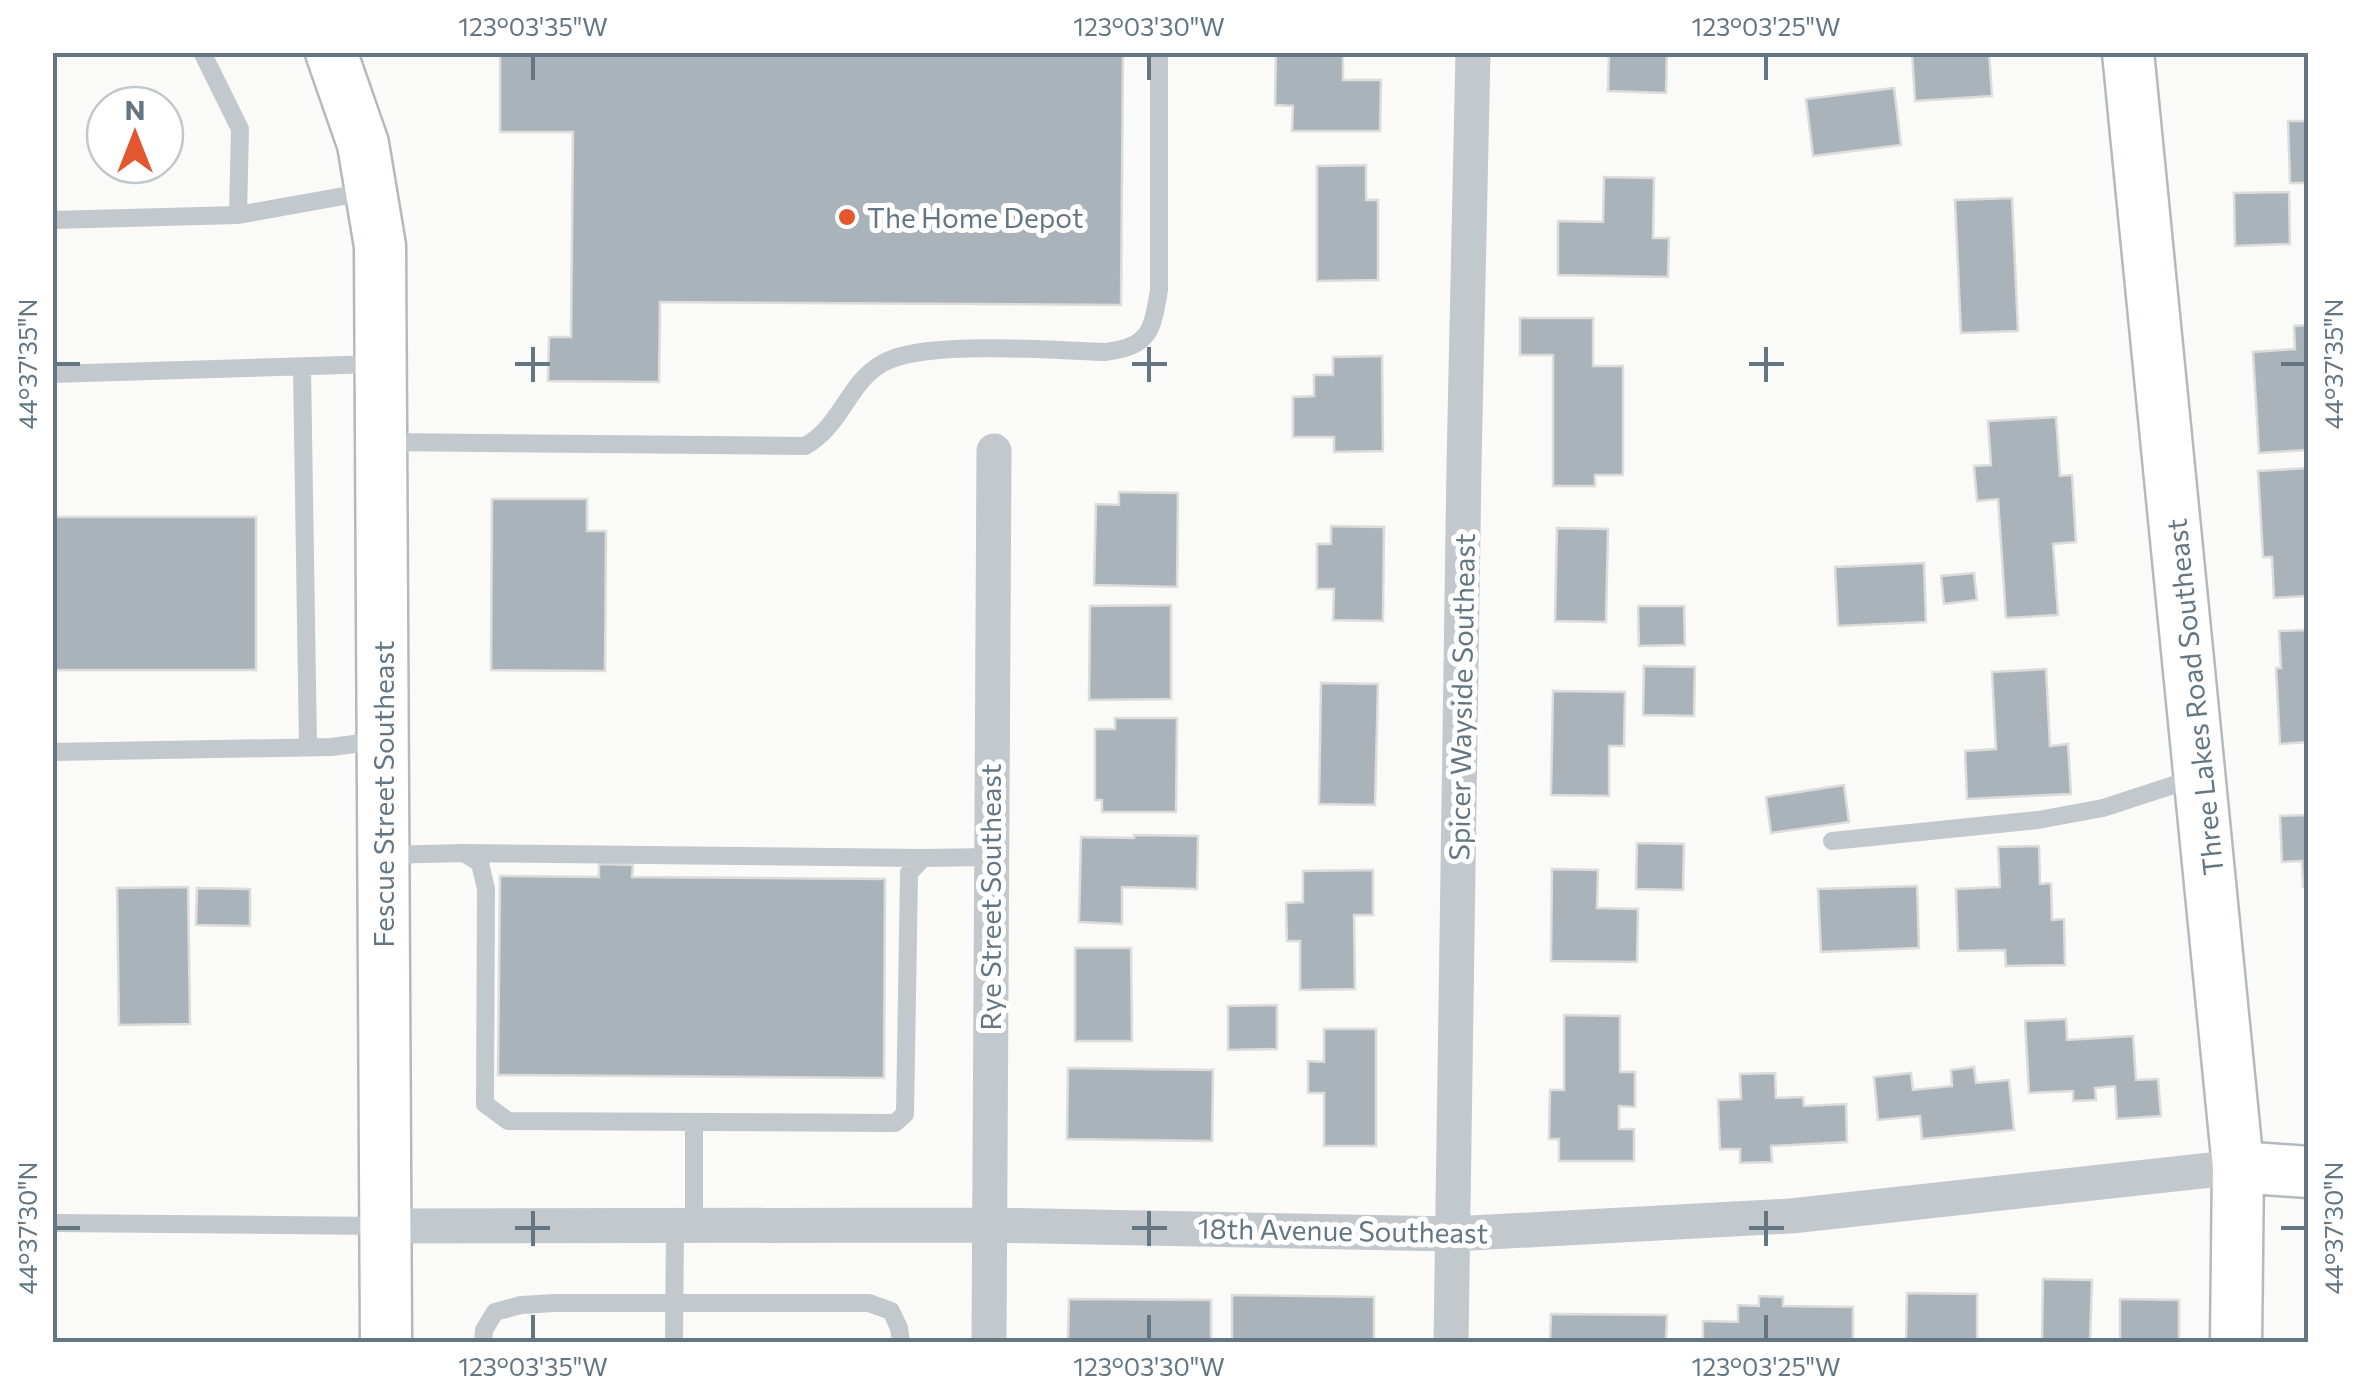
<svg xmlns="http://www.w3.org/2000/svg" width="2361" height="1395" font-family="Commissioner,sans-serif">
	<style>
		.building { fill: #aab3b9; stroke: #dcdcda; stroke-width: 2.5 }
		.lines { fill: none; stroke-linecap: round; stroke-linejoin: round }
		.secondary-casing { stroke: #b3babf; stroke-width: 55 }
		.lane { stroke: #c3c8cc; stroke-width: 18 }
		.street { stroke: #c3c8cc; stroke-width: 35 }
		.secondary { stroke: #fff; stroke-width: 50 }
		.ticks { fill: none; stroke: #657683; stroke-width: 4 }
		.poi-dot { fill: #e4572e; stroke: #fff; stroke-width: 4 }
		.labels { text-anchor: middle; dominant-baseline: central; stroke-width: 10; stroke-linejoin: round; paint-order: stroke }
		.poi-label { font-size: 28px; fill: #657683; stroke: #fff; text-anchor: start }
		.street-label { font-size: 28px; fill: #657683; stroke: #fff }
		.neatline { fill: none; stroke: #657683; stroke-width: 4 }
		.ticks-label { font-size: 25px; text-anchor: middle; fill: #657683 }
	</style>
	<rect width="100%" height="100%" fill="#fafaf8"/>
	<path class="building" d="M500,52H1123L1121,305L660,302L659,382L548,381L549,337H571L573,132H500Z
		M1276,52H1343V80H1381L1380,131H1292L1293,106L1275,105Z
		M1609,52H1667L1666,93L1608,91Z
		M1912,52H1989L1992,96L1915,101Z
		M1894,88L1901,145L1813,156L1806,99Z
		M2288,121H2308V183H2290Z
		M1366,165V200H1378V280L1317,281V166Z
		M1604,177L1654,178L1653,238H1669L1668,277L1558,275V221L1603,222Z
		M2289,192L2290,244L2235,246L2234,193Z
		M2012,198L2018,331L1961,333L1955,200Z
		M1520,318H1593V366H1623V475H1595V486H1553V355H1520Z
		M2308,325V450L2259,453L2253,352L2295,349L2294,326Z
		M1382,356L1383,451L1334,452V437H1293V397L1314,396V375H1333V357Z
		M2056,417L2060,476L2072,475L2076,542L2053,544L2058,615L2006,618L1998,499L1977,501L1974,466L1991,465L1988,421Z
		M2308,468V596L2274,598L2272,557H2263L2258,471Z
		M1119,492L1178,493L1177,587L1094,585L1096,504L1119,505Z
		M492,499H587V531H606L605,671L491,670Z
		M52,517H256V670H52Z
		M1331,526L1384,527L1383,621L1333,620L1334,589H1317V544H1331Z
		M1557,528L1608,529L1606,622L1555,621Z
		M1924,563L1926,622L1838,626L1835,567Z
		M1974,573L1977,600L1944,604L1941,576Z
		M1171,605V699L1089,700L1090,606Z
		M1638,606H1684L1685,645L1639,646Z
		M2308,630V742L2280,744L2276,668H2281L2279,631Z
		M1644,666L1695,667L1694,716L1643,715Z
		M2046,669L2050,746L2068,744L2071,794L1967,799L1965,751L1996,749L1992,672Z
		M1321,683L1378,684L1375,805L1319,804Z
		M1553,691L1625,692L1624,746H1609V796L1551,795Z
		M1115,718H1177L1176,812H1102V800H1095V729H1115Z
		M1844,785L1849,822L1771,833L1766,797Z
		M2308,815V887H2303L2302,861L2282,862L2280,816Z
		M1134,835L1198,836L1197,889L1122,887V924L1079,922L1081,837L1134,838Z
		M1637,843L1684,844L1683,890L1636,889Z
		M2039,846L2040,884L2051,883L2052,920L2064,919L2065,965L2006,966L2005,950L1958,951L1956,889L2000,887L1998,847Z
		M599,864L633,865L632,877L885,879L884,1078L498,1075L500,876L599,877Z
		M1552,869L1598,870L1597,908L1638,909L1637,962L1551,961Z
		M1373,870V915H1354L1355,989L1300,990V941H1287L1286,903L1303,902V871Z
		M1917,886L1919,948L1821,952L1818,889Z
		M188,887L190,1024L119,1025L117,888Z
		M197,888L250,889V926L196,925Z
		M1075,948H1131L1132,1041H1075Z
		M1277,1005V1049L1228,1050V1006Z
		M1564,1015L1620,1016V1072H1635V1107L1619,1106V1129H1634V1161H1559V1139H1549L1550,1090H1564Z
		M2066,1019L2067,1040L2133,1036L2136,1080L2158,1079L2161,1116L2117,1119L2115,1086L2095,1088L2096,1100L2073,1101V1091L2029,1093L2025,1021Z
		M1324,1029H1376V1146H1324V1093H1308V1061L1324,1062Z
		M1974,1067L1976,1083L2009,1080L2014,1130L1922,1139L1920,1116L1878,1120L1874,1077L1911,1073L1913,1090L1952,1086L1951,1070Z
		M1068,1068L1213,1070L1212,1141L1067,1139Z
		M1775,1073L1776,1098L1803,1097L1804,1106L1846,1104L1847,1142L1771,1146L1772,1162L1740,1163V1149H1720L1718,1100L1741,1099L1740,1074Z
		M2043,1279L2092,1280L2090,1342H2042Z
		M1907,1293L1977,1294V1342H1906Z
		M1232,1295L1374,1297V1342H1232Z
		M1759,1296L1783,1297V1306L1853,1307V1342H1703V1321L1738,1322V1305L1759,1306Z
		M1069,1299L1211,1300V1342H1068Z
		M2120,1299L2179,1300V1342H2120Z
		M1551,1314L1667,1315L1666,1342H1550Z"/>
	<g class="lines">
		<g class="secondary-casing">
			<path id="secondary" d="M331,52L363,144L380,246L386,1342
				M2128,52L2238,1167L2236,1342
				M2238,1167L2308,1172"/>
		</g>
		<path class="lane" d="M202,52L240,129L238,215
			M52,220L238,215L366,192
			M302,368L308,747
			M52,374L377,364
			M382,442L805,446C842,426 847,383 883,363C925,339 1054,351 1105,352C1150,346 1152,332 1159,290V52
			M52,752L331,747L378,741
			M1832,841L2038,820L2103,808L2195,778
			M464,853L923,858
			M384,855L464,853L480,863L486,889L485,1104L508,1121L895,1123L905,1114L909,873L923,858L991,857
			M694,1123V1226
			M52,1223L380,1226
			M483,1342L484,1330L495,1312L521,1305L554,1303H869L891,1311L899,1328L901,1342
			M674,1342L675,1226"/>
		<path class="street" d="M386,1226L988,1225L1452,1234L1791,1216L2238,1167
			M989,1342L994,451
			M1451,1342L1464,465L1473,52"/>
		<use href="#secondary" class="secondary"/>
	</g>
	<path class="ticks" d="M533,55V80M1149,55V80M1766,55V80M533,347V382M1149,347V382M1766,347V382M55,364H80M515,364H550M1132,364H1167M1749,364H1784M2281,364H2306M533,1211V1246M1149,1211V1246M1766,1211V1246M55,1228H80M515,1228H550M1132,1228H1167M1749,1228H1784M2281,1228H2306M533,1315V1340M1149,1315V1340M1766,1315V1340"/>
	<circle class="poi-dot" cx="847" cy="217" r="10"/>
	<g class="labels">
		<g class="poi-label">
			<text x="867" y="217">The Home Depot</text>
		</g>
		<g class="street-label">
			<text transform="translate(1461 697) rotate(-89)">Spicer Wayside Southeast</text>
			<text transform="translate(2194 697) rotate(-96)">Three Lakes Road Southeast</text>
			<text transform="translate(383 794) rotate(-90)">Fescue Street Southeast</text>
			<text transform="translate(990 897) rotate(-90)">Rye Street Southeast</text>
			<text transform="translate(1343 1230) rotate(1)">18th Avenue Southeast</text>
		</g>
	</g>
	<rect width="2361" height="1395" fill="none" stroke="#ffffff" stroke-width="110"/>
	<g transform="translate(135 135)"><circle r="48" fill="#ffffff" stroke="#c1c8cd" stroke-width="2.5"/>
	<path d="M0-8L18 38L0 25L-18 38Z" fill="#e4572e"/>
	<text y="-15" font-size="28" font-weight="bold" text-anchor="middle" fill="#657683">N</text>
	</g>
	<rect x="55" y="55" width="2251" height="1285" class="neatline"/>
	<g class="ticks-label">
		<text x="533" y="36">123°03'35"W</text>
		<text x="1149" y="36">123°03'30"W</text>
		<text x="1766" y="36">123°03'25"W</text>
		<text transform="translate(28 364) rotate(-90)" y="9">44°37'35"N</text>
		<text transform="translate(2334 364) rotate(-90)" y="9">44°37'35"N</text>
		<text transform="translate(28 1228) rotate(-90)" y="9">44°37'30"N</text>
		<text transform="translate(2334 1228) rotate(-90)" y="9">44°37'30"N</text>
		<text x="533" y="1376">123°03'35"W</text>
		<text x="1149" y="1376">123°03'30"W</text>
		<text x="1766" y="1376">123°03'25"W</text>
	</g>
</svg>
